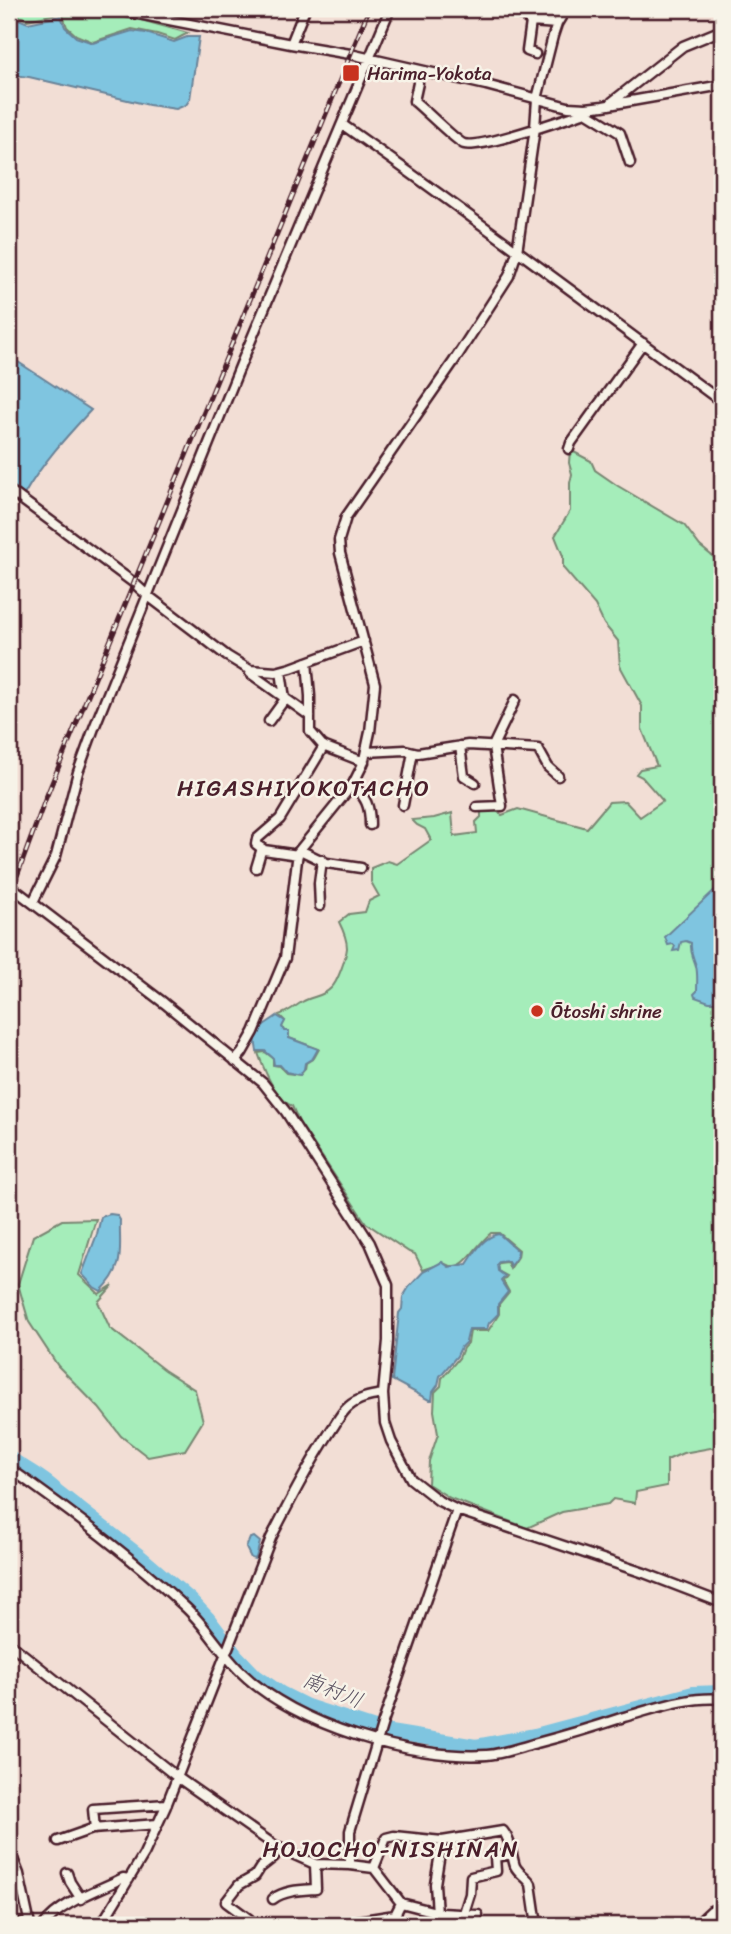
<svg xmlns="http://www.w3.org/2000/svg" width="731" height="1934" font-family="Sriracha,'Klee One',sans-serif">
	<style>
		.green { fill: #a5edba; stroke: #788672; stroke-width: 2 }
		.water { fill: #7fc5e0; stroke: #6a8398; stroke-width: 2 }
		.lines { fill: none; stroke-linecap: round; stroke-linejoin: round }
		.river { stroke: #7fc5e0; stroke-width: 14 }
		.minor-casing { stroke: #4a1f2b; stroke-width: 13 }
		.minor { stroke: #f7f3e8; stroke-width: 8 }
		.rail-casing { stroke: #4a1f2b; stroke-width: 5 }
		.rail { stroke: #f7f3e8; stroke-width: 2.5; stroke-dasharray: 8; stroke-linecap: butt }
		.poi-dot { fill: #c8321e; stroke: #f7f3e8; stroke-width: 2.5 }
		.labels { text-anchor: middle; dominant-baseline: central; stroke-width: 5; stroke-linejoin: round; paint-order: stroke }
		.poi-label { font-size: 19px; fill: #4a1f2b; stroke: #f7f3e8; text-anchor: start }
		.water-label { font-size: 21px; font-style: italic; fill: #5a5161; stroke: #f7f3e8 }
		.quarter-label { font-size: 23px; letter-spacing: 2px; fill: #4a1f2b; stroke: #f7f3e8 }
	</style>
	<rect width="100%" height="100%" fill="#f2ded5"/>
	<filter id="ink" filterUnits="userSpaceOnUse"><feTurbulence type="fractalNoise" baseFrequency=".0143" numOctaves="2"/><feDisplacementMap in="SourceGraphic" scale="14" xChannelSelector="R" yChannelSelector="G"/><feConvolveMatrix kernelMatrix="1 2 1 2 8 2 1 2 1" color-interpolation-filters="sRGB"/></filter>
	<g filter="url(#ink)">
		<path class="green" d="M9,9H144L141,20L188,33L175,40L157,34L132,29L93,42L76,35L67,27L62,13L27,20L9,11Z
			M570,450L591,461L595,470L618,486L684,525L700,546L722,564V1446L683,1453L667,1460V1486L636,1492L635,1503L613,1499L608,1504L562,1512L527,1528L450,1498L428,1484L429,1461L438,1434L434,1411L435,1392L441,1386L442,1378L459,1358L463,1348L468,1343L470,1331H488L499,1314V1304L509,1292L503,1281L507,1276L498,1271L497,1265L499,1263L507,1262L510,1269L518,1257L519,1250L499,1233H491C485,1238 480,1244 475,1250C465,1262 458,1272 442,1262L438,1265L423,1270L415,1254L409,1252L366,1223L299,1122L292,1106C276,1099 264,1070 258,1053L265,1052L273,1058V1065L279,1066L286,1073L300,1075L305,1069L306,1063L314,1058L319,1049L289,1038V1031H284L282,1026L285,1021L279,1015C288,1012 294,1007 302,1002C312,996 323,997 331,988C338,982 346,957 347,948C347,939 343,930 339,922L349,914L365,912L369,901L379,896L371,882V868L388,861L397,864L431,840L425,829L417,825L412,820L434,818L452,813L454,836L477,833L476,822L481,817V810L494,809L502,815L518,809L587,828L609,802L625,801L640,817L663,801L642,777L636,774L640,769L657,766L642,729V706L620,666L618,641L604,624L595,605L563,568V556L555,536L570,511V483L572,474L569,463Z
			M96,1219L79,1275L99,1294L113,1285L98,1302L110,1328L164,1370L195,1390L203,1421L185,1450L148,1457L121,1436L99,1408L58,1366L29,1322L18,1284L33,1236L62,1220Z"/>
		<path class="water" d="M9,15L28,23L61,16L65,27L76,37L93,43L132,31L146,33L174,42L187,37H199L190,99L186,105L176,109L149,105L29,77L12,75L9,71Z
			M9,356L91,410C66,437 42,463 24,495L9,485Z
			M722,883V1002H709L695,997L694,994L697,991C697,983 698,974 696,966C693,956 690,953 691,943L686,941L681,942L679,950L673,951L675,946L673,944L668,945L665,937Z
			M277,1016L285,1021L282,1027L284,1031H289V1038L318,1049L313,1058L305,1063L304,1069L300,1075L286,1072L280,1065H274L273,1058L265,1051H257C252,1028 259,1029 277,1016Z
			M110,1214L117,1215L120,1220C119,1251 126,1266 101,1291L94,1287L82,1274L97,1234L101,1217Z
			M499,1234L518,1251L517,1257L510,1266L508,1261L499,1262L497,1264L498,1271L505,1276L501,1281L508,1292L498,1304V1314L489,1323L487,1329H469L466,1342L461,1347L457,1356L440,1376L438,1385L433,1392L432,1400H429L392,1380L399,1313L402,1309L403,1297L409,1287L423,1272L442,1262L449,1267L467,1264C475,1252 484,1236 499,1234Z
			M254,1537L260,1542L256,1558L254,1559L251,1558L246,1548L250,1538Z"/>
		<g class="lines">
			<path class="river" d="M9,1457C23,1468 45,1478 57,1491L140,1556L191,1600L208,1618L236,1655L256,1676L281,1693L307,1706L384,1731L476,1746L535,1735L693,1693L722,1692"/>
			<g class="minor-casing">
				<path id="minor" d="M113,9L291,44L350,54L486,85L568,107L586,108L603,106L722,85
					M515,9L531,22L557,24
					M531,22L527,51L535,54
					M291,44L305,9
					M418,83L414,101C423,108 457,142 464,144C481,149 564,119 586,112
					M612,102L683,46L722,30
					M586,110V112L620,133L630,163
					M343,125C471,215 596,309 722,402
					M569,449L571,443L643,343
					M9,490L134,583L147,595L201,636L227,656L250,670L276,672L291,668L364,641
					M307,662L310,696V731L323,746L364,762
					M250,670V673L310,716
					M269,721L285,699L281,671
					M460,746L464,776L475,783
					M366,752L405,750L418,753L468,745L538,749L548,767L558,776
					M353,784C366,799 370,805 370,825
					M403,805L413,752
					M477,807L502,806L493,746L515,700
					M300,850L327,863L361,868
					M298,855L264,850L256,844L257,839L280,819L324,746
					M256,868L262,848
					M9,885L164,1003L263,1083L286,1112L370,1243L388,1285V1341L383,1394L385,1423L391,1441L411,1479L439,1501L457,1510L644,1573L722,1603
					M33,902L56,856L78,772L94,728L241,364L390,9
					M320,906L319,883L322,860
					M235,1061L242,1053L254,1032L285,958L298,852L353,784L363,764L370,732L375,684L340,553L339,540L346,517L454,361L509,276L517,252L535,128L537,99L553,36L557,24L566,9
					M9,1468C69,1510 129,1555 183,1605C206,1625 220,1652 242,1673C295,1725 413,1760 487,1755C502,1754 518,1748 533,1744C564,1736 594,1727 624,1717C657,1708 688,1696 722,1699
					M9,1643L177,1777L277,1847L315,1864L350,1865L374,1868L401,1903L432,1911L443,1925
					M95,1829L93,1809L167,1804
					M58,1841L92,1829L158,1824
					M9,1849L19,1874L30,1925
					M350,1865V1831L383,1722L457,1510
					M374,1868L386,1838L394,1836L442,1841L503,1831C511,1840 511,1854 515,1866C519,1874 527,1877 531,1884L537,1925
					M67,1873L70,1882L81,1899
					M273,1899C285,1890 302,1890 316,1889L315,1864
					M441,1913H437L435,1884L442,1841
					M464,1913L470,1894L471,1877L496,1871L495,1857L512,1854
					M440,1915L441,1913L478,1915L474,1925
					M16,1925L29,1921
					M44,1925C59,1903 99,1890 123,1878L129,1879
					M101,1925L144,1854L166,1806L271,1538C290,1501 309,1464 332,1429C337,1422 341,1413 348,1407C358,1398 370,1396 383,1394
					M252,1925L249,1919L226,1902L239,1885L255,1876L260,1868L274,1857L278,1848
					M303,1925H304
					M355,1925L357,1921L395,1915L401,1903
					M696,1925L711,1911L722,1906"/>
			</g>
			<use href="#minor" class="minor"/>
			<g class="rail-casing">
				<path id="rail" d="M9,898L45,800L369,9"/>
			</g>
			<use href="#rail" class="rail"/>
		</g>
	</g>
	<g class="poi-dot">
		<rect x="342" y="64" width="18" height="18" rx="3.5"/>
		<circle cx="537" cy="1011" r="7"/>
	</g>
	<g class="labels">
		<g class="poi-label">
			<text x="367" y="73">Harima-Yokota</text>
			<text x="551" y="1011">Ōtoshi shrine</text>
		</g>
		<g class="water-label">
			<text transform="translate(333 1690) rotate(22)">南村川</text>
		</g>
		<g class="quarter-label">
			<text x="304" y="788">HIGASHIYOKOTACHO</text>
			<text x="391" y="1849">HOJOCHO-NISHINAN</text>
		</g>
	</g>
	<rect width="731" height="1934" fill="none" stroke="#f7f3e8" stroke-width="35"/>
	<rect x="18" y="18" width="696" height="1899" fill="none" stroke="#4a1f2b" stroke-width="2.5" filter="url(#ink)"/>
</svg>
